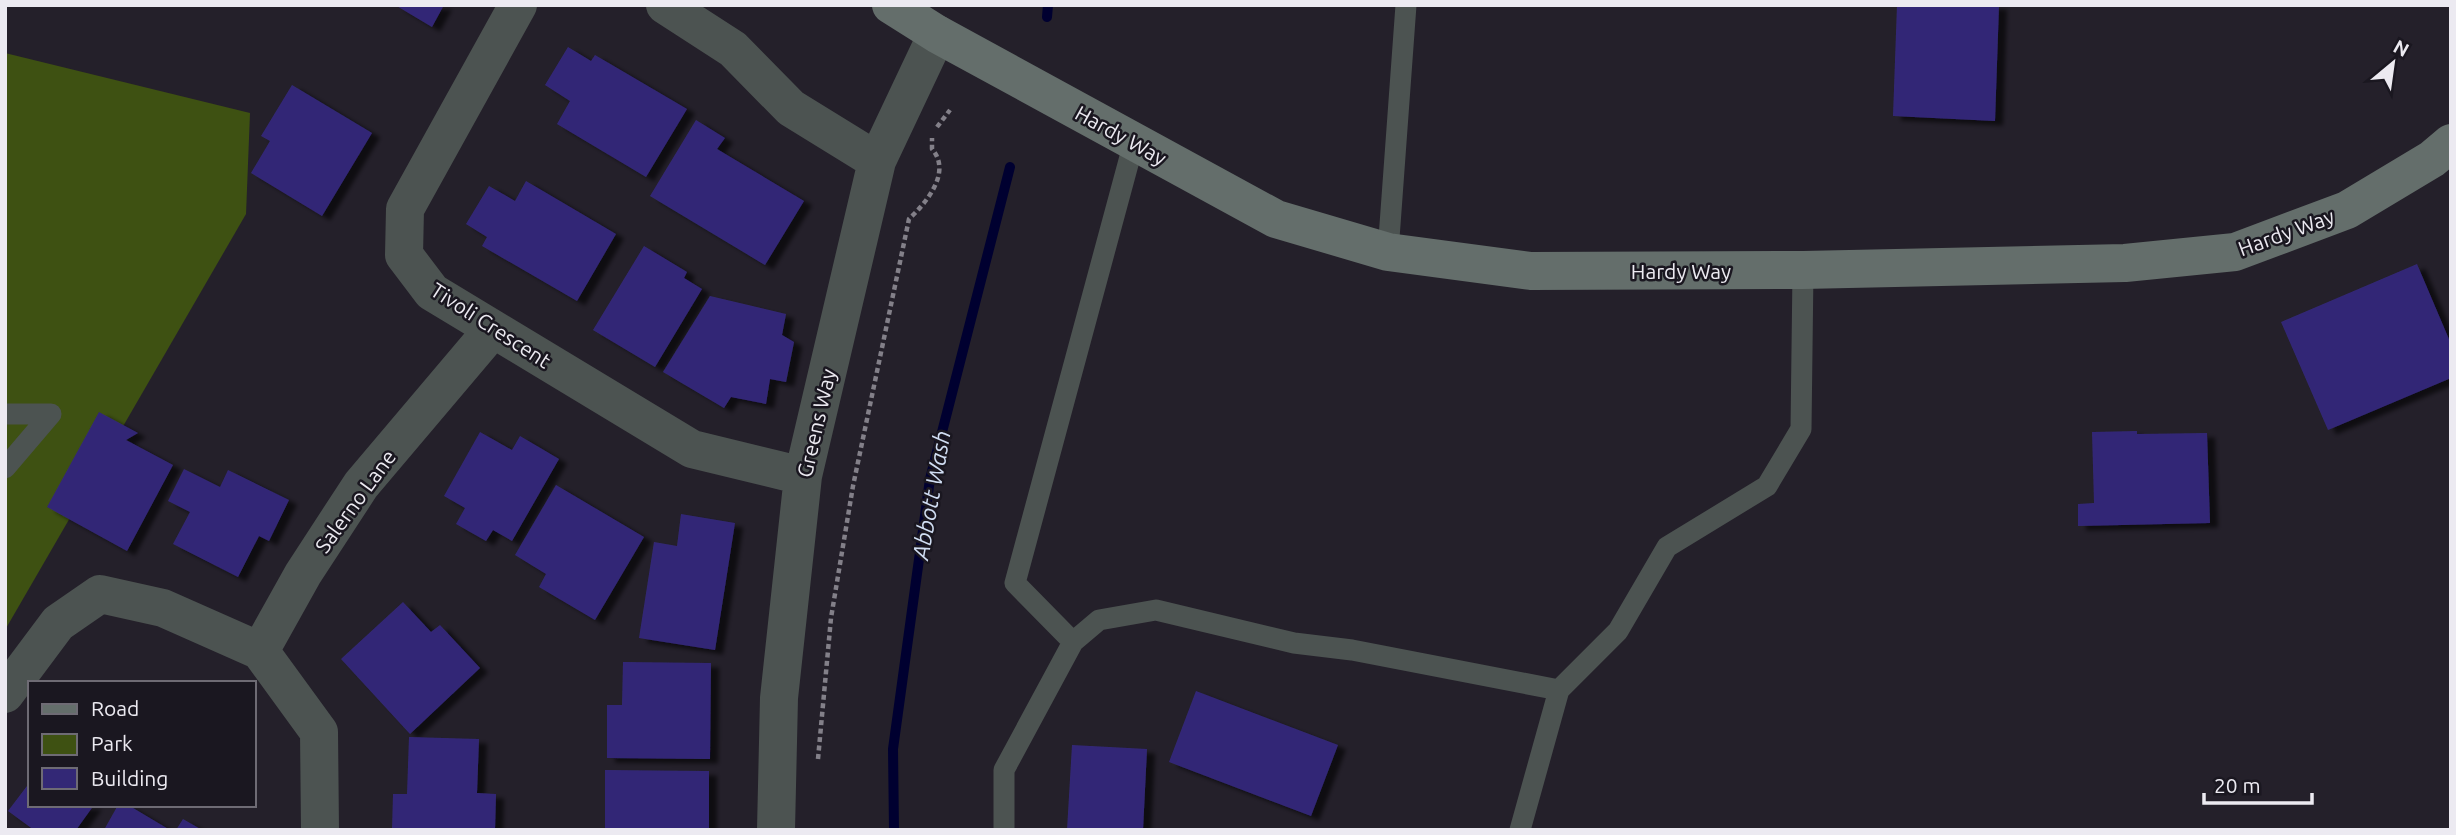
<svg xmlns="http://www.w3.org/2000/svg" width="2456" height="835" font-family="Ubuntu,sans-serif">
	<style>
		.green { fill: #3e5112 }
		.lines { fill: none; stroke-linecap: round; stroke-linejoin: round }
		.stream { stroke: #000030; stroke-width: 10 }
		.building { fill: #332876; filter: url(#shadow) }
		.path { stroke: #838089; stroke-width: 4.5; stroke-dasharray: 5 3.5; stroke-linecap: butt }
		.service { stroke: #4c5351; stroke-width: 21 }
		.minor { stroke: #4c5351; stroke-width: 38 }
		.secondary { stroke: #646e6b; stroke-width: 38 }
		.labels { text-anchor: middle; dominant-baseline: central; stroke-width: 5; stroke-linejoin: round; paint-order: stroke }
		.street-label { font-size: 21px; fill: #eceaf1; stroke: #1a1720 }
		.water-label { font-size: 23px; font-style: italic; fill: #d0ddf2; stroke: #1a1720 }
	</style>
	<defs>
		<filter id="shadow"><feDropShadow dx="8" dy="4.5" stdDeviation="2" flood-color="#0009"/></filter>
	</defs>
	<rect width="100%" height="100%" fill="#24202a"/>
	<path class="green" d="M5,53L250,113L246,214L5,630Z"/>
	<g class="lines">
		<path class="stream" d="M1047,17L1048,5
			M894,830L893,749L930,479L1010,167"/>
	</g>
	<path class="building" d="M395,5H444L432,27Z
		M1897,5H1999L1995,121L1893,116Z
		M568,47L591,61L595,55L687,109L646,177L557,124L570,101L545,85Z
		M292,85L372,133L322,216L251,173L270,141L261,136Z
		M696,120L725,138L717,149L804,201L765,265L650,196Z
		M526,181L616,234L577,301L482,246L487,237L466,224L489,186L515,201Z
		M644,246L687,272L684,278L702,289L655,367L593,330Z
		M2417,264L2451,344V378L2328,430L2281,322Z
		M710,296L786,314L782,335L794,342L786,382L770,379L766,404L731,397L724,408L663,372Z
		M99,412L138,433L126,440L173,465L127,551L47,507Z
		M2137,431V434L2207,433L2210,523L2078,526V504L2094,503L2092,432Z
		M480,432L512,450L520,436L559,459L512,541L493,530L486,541L456,524L465,508L444,496Z
		M184,469L220,487L228,470L289,500L269,541L259,536L238,577L173,544L190,512L168,501Z
		M556,485L644,537L595,620L539,587L546,574L515,555Z
		M681,514L735,523L715,650L639,638L654,542L677,546Z
		M403,602L431,632L440,625L480,668L410,734L341,659Z
		M623,662L711,663L710,759L607,758V705H622Z
		M1196,691L1338,745L1311,816L1169,762Z
		M409,737L479,739L477,793L496,794L495,830H392L393,794H407Z
		M1072,745L1147,749L1143,830H1067Z
		M605,770L709,771V830H605Z
		M30,782V805H94L76,830H34L8,811Z
		M118,805H128L170,830H104Z
		M183,819L202,830H176Z"/>
	<g class="lines">
		<path class="path" d="M937,127L950,110
			M818,759L831,618L853,486L909,219C927,202 952,172 932,149V138"/>
		<path class="service" d="M1388,252L1406,5
			M5,414H51L5,468
			M1073,642L1015,583L1134,142
			M1004,830V770L1073,642L1099,620L1156,610L1294,643L1352,650L1559,690
			M1520,830L1559,690L1618,631L1667,547L1767,486L1801,429L1803,270"/>
		<path class="minor" d="M518,5L405,209L404,255L432,292L692,449L803,476
			M665,5L733,49L791,108L877,161
			M260,651L303,574L361,485L493,329
			M5,694L58,623L100,594L163,608L260,651L319,732L320,830
			M776,830L779,698L803,476L877,161L937,34"/>
		<path class="secondary" d="M891,5L937,34L1276,219L1388,252L1531,271L1803,270L2125,263L2235,252L2347,210L2432,159L2451,143"/>
	</g>
	<g class="labels">
		<g class="street-label">
			<text transform="translate(1121 135) rotate(29)">Hardy Way</text>
			<text transform="translate(2286 232) rotate(-20)">Hardy Way</text>
			<text x="1681" y="271">Hardy Way</text>
			<text transform="translate(491 325) rotate(33)">Tivoli Crescent</text>
			<text transform="translate(816 423) rotate(-77)">Greens Way</text>
			<text transform="translate(355 501) rotate(-54)">Salerno Lane</text>
		</g>
		<g class="water-label">
			<text transform="translate(931 495) rotate(-80)">Abbott Wash</text>
		</g>
	</g>
	<rect width="2456" height="835" fill="none" stroke="#eceaf1" stroke-width="14"/>
	<rect x="28" y="681" width="228" height="126" fill="#1a1720" stroke="#6e6b74" stroke-width="2"/>
	<rect x="42" y="704" width="35" height="10" fill="#646e6b" stroke="#6e6b74" stroke-width="2"/>
	<text x="91" y="716" font-size="21" fill="#eceaf1">Road</text>
	<rect x="42" y="734" width="35" height="21" fill="#3e5112" stroke="#6e6b74" stroke-width="2"/>
	<text x="91" y="751" font-size="21" fill="#eceaf1">Park</text>
	<rect x="42" y="768" width="35" height="21" fill="#332876" stroke="#6e6b74" stroke-width="2"/>
	<text x="91" y="786" font-size="21" fill="#eceaf1">Building</text>
	<g transform="translate(2393 63) rotate(29)" stroke="#1a1720" stroke-width="5" paint-order="stroke">
	<path d="M0-5L12 26L0 18L-12 26Z" fill="#eceaf1"/>
	<text y="-10" font-size="19" font-weight="bold" text-anchor="middle" fill="#eceaf1">N</text>
	</g>
	<path d="M2204 793v10h108v-10" fill="none" stroke="#eceaf1" stroke-width="3.5"/>
	<text x="2214" y="793" font-size="21" fill="#eceaf1" stroke="#1a1720" stroke-width="5" paint-order="stroke">20 m</text>
</svg>
